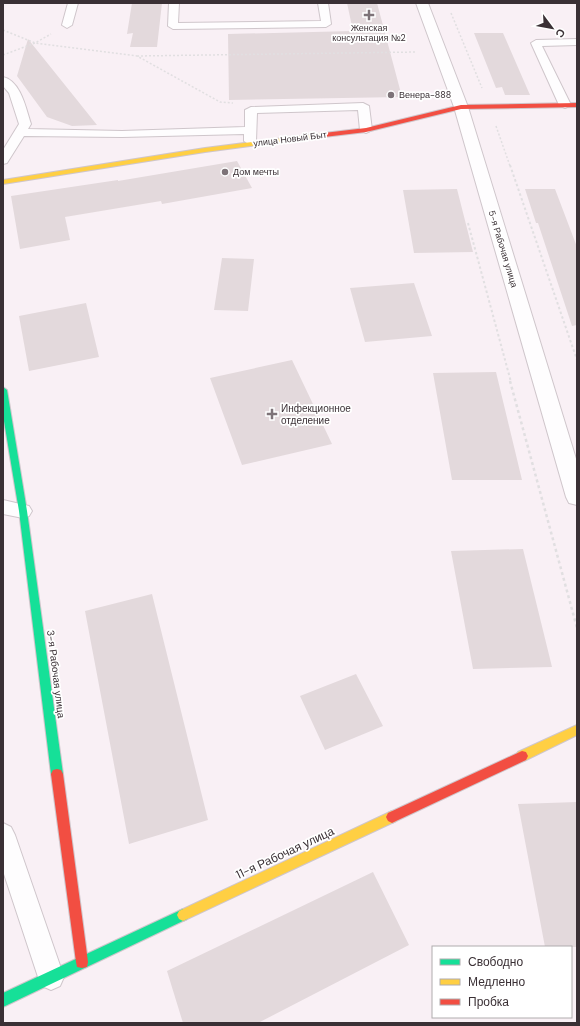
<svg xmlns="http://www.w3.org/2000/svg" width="580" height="1026" font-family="'DM Sans',sans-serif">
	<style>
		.building { fill: #e3d9dc }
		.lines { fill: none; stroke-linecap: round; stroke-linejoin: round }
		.lane-casing { stroke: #cfc6cb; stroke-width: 2 }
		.street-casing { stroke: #cfc6cb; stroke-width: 2 }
		.fast-casing { stroke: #cfc6cb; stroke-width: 2 }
		.slow-casing { stroke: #cfc6cb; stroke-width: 2 }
		.jam-casing { stroke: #cfc6cb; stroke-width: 2 }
		.path-far2 { stroke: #e1dfe1; stroke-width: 1.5; stroke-dasharray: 2 2; stroke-linecap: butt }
		.path-far1 { stroke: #e1dfe1; stroke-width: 2; stroke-dasharray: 2.5 2.5; stroke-linecap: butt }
		.path { stroke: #e1dfe1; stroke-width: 2.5; stroke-dasharray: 3 3; stroke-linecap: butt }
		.lane { fill: #fefdfe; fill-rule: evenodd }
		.street { fill: #fefdfe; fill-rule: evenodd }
		.fast { fill: #16e098; fill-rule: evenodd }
		.slow { fill: #ffcf43; fill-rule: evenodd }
		.jam { fill: #f24e42; fill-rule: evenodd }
		.poi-dot { fill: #7d7378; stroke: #fff; stroke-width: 1.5 }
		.labels { text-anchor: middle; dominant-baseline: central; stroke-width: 3.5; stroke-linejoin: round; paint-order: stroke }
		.far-poi-label { font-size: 9px; fill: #3a3035; stroke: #fff; text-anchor: start }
		.far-street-label { font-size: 9px; fill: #3a3035; stroke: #fff }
		.poi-label { font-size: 10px; fill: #3a3035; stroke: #fff; text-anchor: start }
		.street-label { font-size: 10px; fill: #3a3035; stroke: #fff }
		.near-street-label { font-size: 12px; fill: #3a3035; stroke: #fff }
	</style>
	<rect width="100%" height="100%" fill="#f9f0f5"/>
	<path class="building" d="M132,3H162L157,47H130L133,33L127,34Z
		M347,3H377L402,97L229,100L228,34L353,31Z
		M474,33H503L530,95H505L502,87L496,88Z
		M28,39L77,100L97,125L72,126L47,117L17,76Z
		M237,161L252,188L162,204L161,201L65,217L70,240L20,249L11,196L118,180V181Z
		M457,189L473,252L414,253L403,190Z
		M525,189H555L577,247V325L572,326L538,223H536Z
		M222,258L254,259L248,311L214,310Z
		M414,283L432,336L365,342L350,288Z
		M86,303L99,357L29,371L19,316Z
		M292,360L332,444L242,465L210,378Z
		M496,372L522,480H452L433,373Z
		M523,549L552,667L473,669L451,551Z
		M152,594L208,820L129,844L85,611Z
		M356,674L383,726L325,750L300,696Z
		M577,802V947H545L518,804Z
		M373,872L409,945L258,1023H183L167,971Z"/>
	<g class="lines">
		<g class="lane-casing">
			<path id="lane" d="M68,3H78L72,25L67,28L62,25Z
				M169,3H179L178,23L321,21L318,3H328L331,24L326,27L173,29L168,26Z
				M577,39V45L542,46L571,105L565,108L559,105L531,43L536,40Z
				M3,77C21,81 26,109 31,124L28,129L122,131L245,127V110L251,107L363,103L369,106L372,130L366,133L360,130L358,110L257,113L256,141L250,145L244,141V134L122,137L24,136L7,163L3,164V150L19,124L9,93L3,86Z
				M3,500L29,506L32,511L29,516L23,518L3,514Z
				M3,823L11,827L15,835L64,977L60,986L51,990L42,986L38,977L3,871Z"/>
		</g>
		<g class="street-casing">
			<path id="street" d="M416,3H428L468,107L577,462V505L569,503L566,497L454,107Z"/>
		</g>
		<g class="fast-casing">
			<path id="fast" d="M3,387L7,390L27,511L63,774L61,778L57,779L53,778L51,774L19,511L3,415Z
				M183,909L187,911L189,915L187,919L3,1007V993Z"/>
		</g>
		<g class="slow-casing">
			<path id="slow" d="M324,133L326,134V136L205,152L3,184V180L205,148Z
				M577,725V735L526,760L522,761L518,760L516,756L518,752Z
				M392,811L396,813L398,817L396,821L187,919L183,921L179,919L177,915L179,911Z"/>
		</g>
		<g class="jam-casing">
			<path id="jam" d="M577,103V107L461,109L366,132L324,137L321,135L324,133L366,128L461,105Z
				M522,751L526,752L528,756L526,760L396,821L392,823L388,821L386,817L388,813Z
				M57,769L61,770L63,774L88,962L87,967L82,968L77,967L76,962L51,774L53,770Z"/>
		</g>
		<path class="path-far2" d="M451,13L482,88
			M3,30L35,43L137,56L220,102L233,103
			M3,55L35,43L51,34
			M137,56L416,52
			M496,126L510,166"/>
		<path class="path-far1" d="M510,165L577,360
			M468,223L511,382"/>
		<path class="path" d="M510,381L577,628"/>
		<use href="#lane" class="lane"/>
		<use href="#street" class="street"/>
		<use href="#fast" class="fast"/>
		<use href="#slow" class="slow"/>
		<use href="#jam" class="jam"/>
	</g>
	<g class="poi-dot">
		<path d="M367 9h4v4h4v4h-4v4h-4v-4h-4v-4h4z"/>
		<circle cx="391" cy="95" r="4"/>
		<circle cx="225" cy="172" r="4"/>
		<path d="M270 408h4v4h4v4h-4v4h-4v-4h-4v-4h4z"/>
	</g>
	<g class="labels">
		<g class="far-poi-label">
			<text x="369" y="28" text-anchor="middle">Женская<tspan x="369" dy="10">консультация №2</tspan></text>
			<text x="399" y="95">Венера-888</text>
			<text x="233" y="172">Дом мечты</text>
		</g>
		<g class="far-street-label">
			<text transform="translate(290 139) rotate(-7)">улица Новый Быт</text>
			<text transform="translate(503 249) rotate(73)">5-я Рабочая улица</text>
		</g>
		<g class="poi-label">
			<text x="281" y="408">Инфекционное<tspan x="281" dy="12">отделение</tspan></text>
		</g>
		<g class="street-label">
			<text transform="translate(56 674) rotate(83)">3-я Рабочая улица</text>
		</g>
		<g class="near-street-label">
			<text transform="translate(285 853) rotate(-25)">11-я Рабочая улица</text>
		</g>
	</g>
	<rect width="580" height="1026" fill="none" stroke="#3a3035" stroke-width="8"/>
	<rect x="432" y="946" width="140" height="72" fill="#ffffff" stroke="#b0acae"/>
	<rect x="440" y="959" width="20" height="6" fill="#16e098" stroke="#b0acae"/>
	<text x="468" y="966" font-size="12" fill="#3a3035">Свободно</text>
	<rect x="440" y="979" width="20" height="6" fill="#ffcf43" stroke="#b0acae"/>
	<text x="468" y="986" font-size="12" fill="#3a3035">Медленно</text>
	<rect x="440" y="999" width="20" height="6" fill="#f24e42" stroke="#b0acae"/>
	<text x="468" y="1006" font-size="12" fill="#3a3035">Пробка</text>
	<g transform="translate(552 28) rotate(122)" stroke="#ffffff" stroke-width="3" paint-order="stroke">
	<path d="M0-3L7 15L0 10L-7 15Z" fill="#3a3035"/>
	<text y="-6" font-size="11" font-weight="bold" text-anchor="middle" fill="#3a3035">С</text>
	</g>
</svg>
